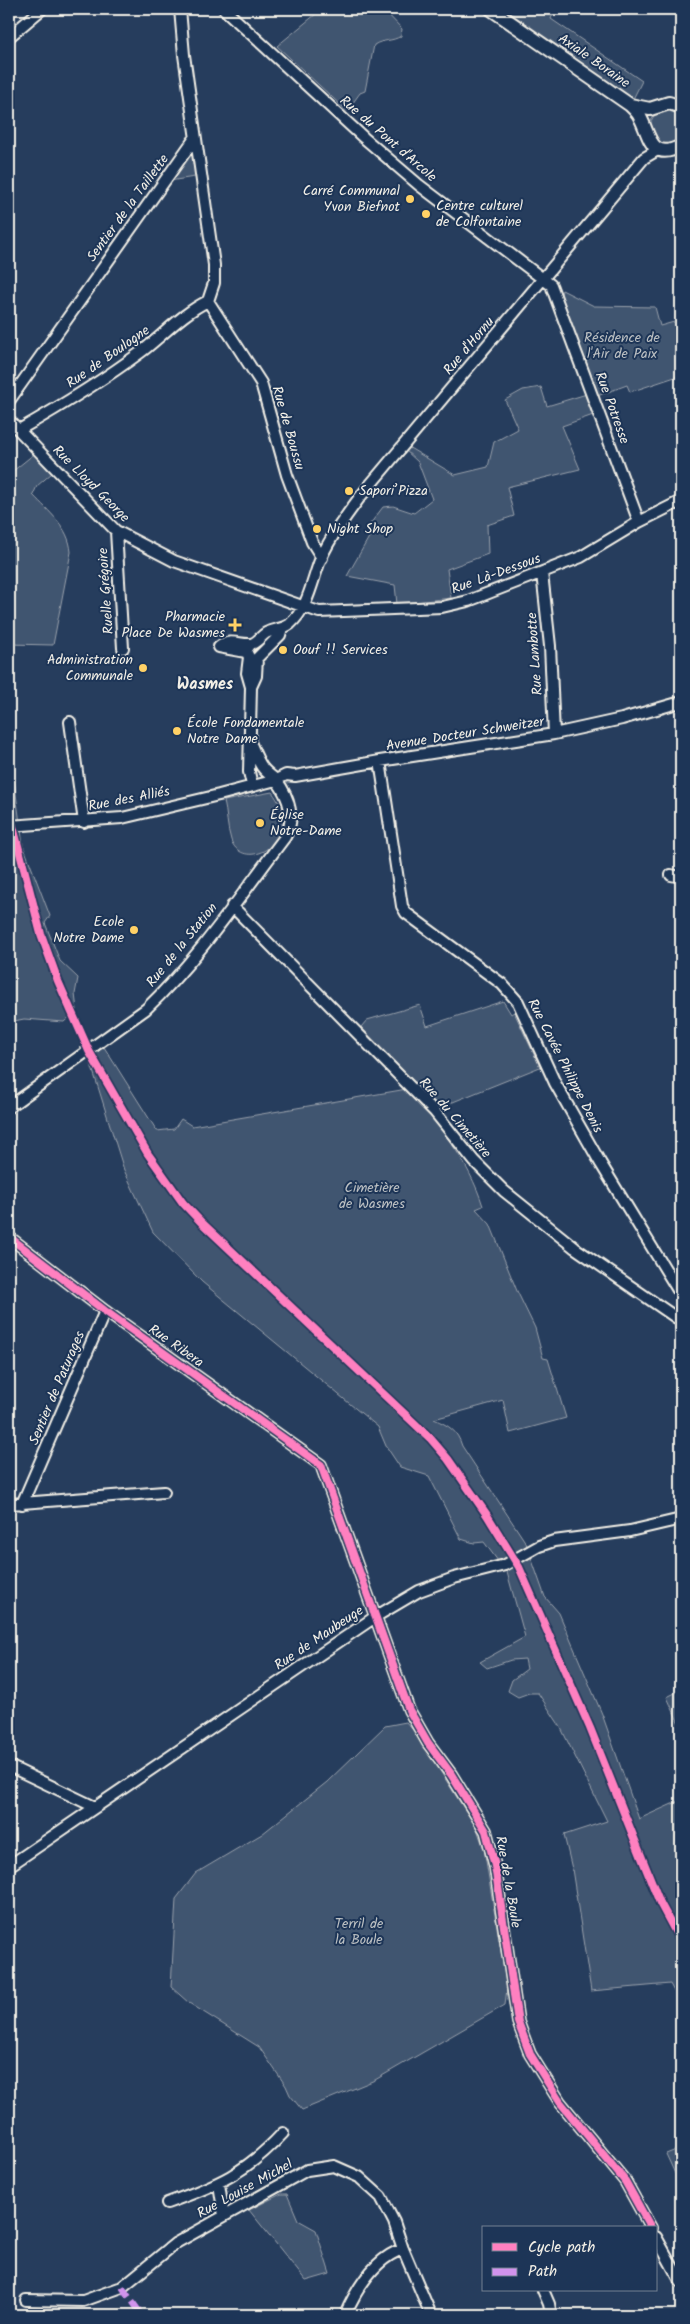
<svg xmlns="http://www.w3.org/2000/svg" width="690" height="2324" font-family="Kalam,sans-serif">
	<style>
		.green { fill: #40546f; stroke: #9aa2ac }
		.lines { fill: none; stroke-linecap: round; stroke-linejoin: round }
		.minor-casing { stroke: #f4f1e8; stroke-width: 14 }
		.major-casing { stroke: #f4f1e8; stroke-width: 16 }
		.minor { stroke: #1d3557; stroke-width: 10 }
		.major { stroke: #1d3557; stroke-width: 12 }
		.quiet { stroke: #d193ec; stroke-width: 6; stroke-dasharray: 12 6; stroke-linecap: butt }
		.cycleway-casing { stroke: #1d3557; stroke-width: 11 }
		.cycleway { stroke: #ff80c0; stroke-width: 8 }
		.poi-dot { fill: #ffd166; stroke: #1d3557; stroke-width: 2 }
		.labels { text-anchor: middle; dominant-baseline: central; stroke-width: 4; stroke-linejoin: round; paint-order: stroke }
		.street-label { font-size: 14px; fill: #f4f1e8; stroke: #1d3557 }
		.poi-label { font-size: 14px; fill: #f4f1e8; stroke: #1d3557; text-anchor: start }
		.park-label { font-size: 14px; fill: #bec2c4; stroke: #1d3557 }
		.quarter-label { font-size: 16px; font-weight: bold; fill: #f4f1e8; stroke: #1d3557 }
	</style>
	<rect width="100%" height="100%" fill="#263d5d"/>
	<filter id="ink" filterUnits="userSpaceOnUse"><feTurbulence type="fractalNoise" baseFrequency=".02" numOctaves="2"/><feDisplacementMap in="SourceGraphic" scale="10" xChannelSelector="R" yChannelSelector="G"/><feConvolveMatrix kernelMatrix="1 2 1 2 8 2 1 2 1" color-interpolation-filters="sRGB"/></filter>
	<g filter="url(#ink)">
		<path class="green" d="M308,9H383L402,29L401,36C392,42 383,39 374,45L365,91L360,93L347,111L277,46L316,14Z
			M491,9H555L551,19L642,81L630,105Z
			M650 127a17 17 0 1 1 34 0a17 17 0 1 1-34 0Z
			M195,138L201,176L163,182Z
			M562,290L594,306L655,307L660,326L681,320V383L678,376L630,392L627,385L597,396L560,298Z
			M541,387L547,406L590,393L596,414L562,426L580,469L507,487L514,516L487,525L488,554L447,569L451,598L397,604L395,585L347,576L372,532L367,528L383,507L393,506L414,513L432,499L418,462L405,450L408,447L455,475L488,467L494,442L518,429L505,400L523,390Z
			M34,454L52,473L37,486L33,495C49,512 69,527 71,552L53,645L9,644V466L13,471Z
			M9,743L23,845L50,916L45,923L60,961L78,978L75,994L77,1010L64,1022L24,1019L9,1022Z
			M272,792C308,838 244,876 231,840C227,828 227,813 224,801Z
			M503,1001L511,1014L514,1012L540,1067L438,1108L361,1027L367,1020L420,1005L427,1026Z
			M104,1047L157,1131L174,1129L181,1119L192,1126L407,1089C438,1123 469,1161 483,1206L476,1209L490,1224L517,1291L535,1328L543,1358L548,1359L566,1418L510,1433L503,1400L434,1419C449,1426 457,1430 462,1446L526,1543L545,1597L559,1613L602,1714L639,1819L681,1800V1998L677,1997L670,1984L591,1991L572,1869L564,1835L607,1821L560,1726L538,1693H529L518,1697L508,1691L512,1680L527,1669L525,1659L511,1660L487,1668L480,1662L525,1637L505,1565L498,1561L484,1542L474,1543L461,1539L429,1476L400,1467L386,1446L378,1427L202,1282L153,1232L124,1170L89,1058Z
			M681,1690V1728L667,1697Z
			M406,1722L418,1736L477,1829L484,1849L507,1988L505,2005L375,2080L302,2110L290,2095L286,2086L259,2047L189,2003L171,1987L176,1899L196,1873L262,1834L327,1782L385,1726Z
			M681,2148V2176L677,2178L666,2154Z
			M281,2194H287L298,2220L316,2230L330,2274L306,2281L249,2210Z"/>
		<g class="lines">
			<g class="minor-casing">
				<path id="minor" d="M180,9L184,55L214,265V283L208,301L261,383L287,475L312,542L322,558
					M224,9L364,138L419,185L551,285L639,522
					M9,37L42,9
					M9,401L195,138
					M9,420L116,531L174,561L319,612L442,607L468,601L581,557L639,522L681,501
					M19,430C61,406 102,381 141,352C163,335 183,313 208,301
					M116,531L123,648
					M542,573L550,646L554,734
					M250,645L246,651L249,657L247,673L251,687L249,772L252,785
					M219,647C230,638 239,645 251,644C257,643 261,636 266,633C274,629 284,629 290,624C309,607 312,580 321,558C331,536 346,516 360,497L644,158L656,151L664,150
					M219,647L246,652
					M251,687L256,676L257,658L280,635L282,628
					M70,722L84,822
					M380,761L402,906L406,913L502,984L518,1002L555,1083L601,1164L681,1295
					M9,826L122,818L219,795L276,780L286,775L295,776L380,761L554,734L622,719L681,702
					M671,875L681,877
					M232,906L434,1111L474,1161L504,1191L575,1248L681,1321
					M9,1107L146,1009C199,958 241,895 285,837C296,819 289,797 277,781C272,776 266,773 262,767C257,760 254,751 250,742
					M9,1237L105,1311L321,1465L409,1710L428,1743L451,1774L486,1831L495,1866L518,2022L530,2054L560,2102L625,2181L651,2228
					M9,1504L164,1492
					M22,1504L105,1311
					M9,1766L95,1807
					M9,1866L375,1617L419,1591L454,1578L505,1565L539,1546L554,1541L630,1531L681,1519
					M219,2184L224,2216
					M167,2203C218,2185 246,2173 283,2133
					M656,2237L681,2282
					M543,2290L549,2304L551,2315
					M26,2300L83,2301L122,2287L176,2243L307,2170L334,2166L359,2177L381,2197L394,2222L403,2249L431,2315
					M345,2315C356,2290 375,2258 403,2249"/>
			</g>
			<g class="major-casing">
				<path id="major" d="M491,9L630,105C634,109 638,112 640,117C650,135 650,162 681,146
					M630,105L650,109L669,103L681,107"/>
			</g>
			<use href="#minor" class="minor"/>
			<use href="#major" class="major"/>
			<path class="quiet" d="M122,2287L142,2315"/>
			<g class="cycleway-casing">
				<path id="cycleway" d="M9,811L41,934L58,981L89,1051L148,1154L183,1203L202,1223L430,1438L448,1459L487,1515L519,1567L590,1728L660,1903L681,1942
					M9,1237L105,1311L321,1465L409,1710L428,1743L451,1774L486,1831L495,1866L518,2022L530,2054L560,2102L625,2181L651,2228"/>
			</g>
			<use href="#cycleway" class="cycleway"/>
		</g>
	</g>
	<g class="poi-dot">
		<circle cx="410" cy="199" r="5"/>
		<circle cx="426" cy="214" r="5"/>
		<circle cx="349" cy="491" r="5"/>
		<circle cx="317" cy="529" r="5"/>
		<path d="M232.5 617.5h5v5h5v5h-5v5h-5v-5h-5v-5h5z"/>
		<circle cx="283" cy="650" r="5"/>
		<circle cx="143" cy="668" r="5"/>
		<circle cx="177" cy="731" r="5"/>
		<circle cx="260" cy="823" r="5"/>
		<circle cx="134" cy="930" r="5"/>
	</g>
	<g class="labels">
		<g class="street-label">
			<text transform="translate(594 61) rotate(35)">Axiale Boraine</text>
			<text transform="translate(388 139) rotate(41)">Rue du Pont d'Arcole</text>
			<text transform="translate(128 208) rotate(-54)">Sentier de la Taillette</text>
			<text transform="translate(469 346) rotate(-50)">Rue d'Hornu</text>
			<text transform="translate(108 357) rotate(-35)">Rue de Boulogne</text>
			<text transform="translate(612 408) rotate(70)">Rue Potresse</text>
			<text transform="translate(288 428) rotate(74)">Rue de Boussu</text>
			<text transform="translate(91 484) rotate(45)">Rue Lloyd George</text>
			<text transform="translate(496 574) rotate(-20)">Rue Là-Dessous</text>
			<text transform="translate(106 591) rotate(-94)">Ruelle Grégoire</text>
			<text transform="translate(535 654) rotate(-94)">Rue Lambotte</text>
			<text transform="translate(465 734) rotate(-9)">Avenue Docteur Schweitzer</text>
			<text transform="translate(129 799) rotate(-11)">Rue des Alliés</text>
			<text transform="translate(182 945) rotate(-51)">Rue de la Station</text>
			<text transform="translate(565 1066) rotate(63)">Rue Cavée Philippe Denis</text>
			<text transform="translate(455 1118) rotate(49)">Rue du Cimetière</text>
			<text transform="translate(176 1346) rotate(35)">Rue Ribera</text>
			<text transform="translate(57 1388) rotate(-67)">Sentier de Paturages</text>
			<text transform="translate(319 1638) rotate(-34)">Rue de Maubeuge</text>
			<text transform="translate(508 1882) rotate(80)">Rue de la Boule</text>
			<text transform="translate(245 2189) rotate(-29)">Rue Louise Michel</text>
		</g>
		<g class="poi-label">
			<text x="400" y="191" text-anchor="end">Carré Communal<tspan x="400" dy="16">Yvon Biefnot</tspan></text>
			<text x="436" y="206">Centre culturel<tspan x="436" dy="16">de Colfontaine</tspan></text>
			<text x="359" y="491">Sapori’Pizza</text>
			<text x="327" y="529">Night Shop</text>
			<text x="225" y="617" text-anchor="end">Pharmacie<tspan x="225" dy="16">Place De Wasmes</tspan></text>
			<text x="293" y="650">Oouf !! Services</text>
			<text x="133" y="660" text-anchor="end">Administration<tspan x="133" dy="16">Communale</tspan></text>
			<text x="187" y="723">École Fondamentale<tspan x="187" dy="16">Notre Dame</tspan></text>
			<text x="270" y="815">Église<tspan x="270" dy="16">Notre-Dame</tspan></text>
			<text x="124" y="922" text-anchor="end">Ecole<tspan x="124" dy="16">Notre Dame</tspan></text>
		</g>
		<g class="park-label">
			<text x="622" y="338">Résidence de<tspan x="622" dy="16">l'Air de Paix</tspan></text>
			<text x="372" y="1188">Cimetière<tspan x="372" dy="16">de Wasmes</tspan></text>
			<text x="359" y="1924">Terril de<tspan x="359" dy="16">la Boule</tspan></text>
		</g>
		<g class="quarter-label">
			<text x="205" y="684">Wasmes</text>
		</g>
	</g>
	<rect width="690" height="2324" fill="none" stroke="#1d3557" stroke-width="30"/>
	<rect x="15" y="15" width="660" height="2294" fill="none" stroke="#f4f1e8" stroke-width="2" filter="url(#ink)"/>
	<rect x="482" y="2226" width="175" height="65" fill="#1d3557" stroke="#738091"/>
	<rect x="492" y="2243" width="25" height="8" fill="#ff80c0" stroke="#738091"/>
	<text x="528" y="2252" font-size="15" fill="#f4f1e8">Cycle path</text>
	<rect x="492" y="2268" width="25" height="8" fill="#d193ec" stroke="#738091"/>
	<text x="528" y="2276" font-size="15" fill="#f4f1e8">Path</text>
</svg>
